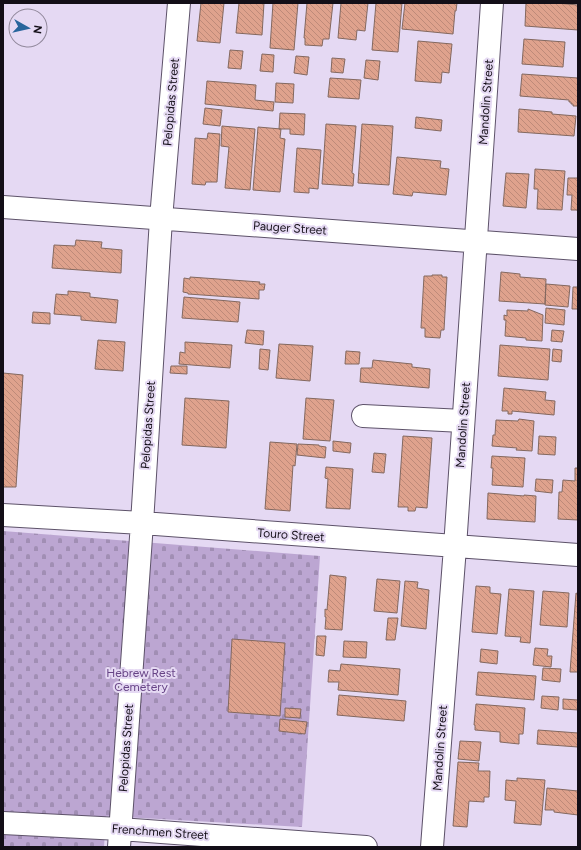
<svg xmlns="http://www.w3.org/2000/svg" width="581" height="850" font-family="Figtree,sans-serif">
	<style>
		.cemetery { fill: url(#cemetery-stones) }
		.building { fill: url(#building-back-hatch); stroke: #83685f }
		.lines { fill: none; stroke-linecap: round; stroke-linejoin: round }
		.minor-casing { stroke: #5d5269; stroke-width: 24 }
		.minor { stroke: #fff; stroke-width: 22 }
		.labels { text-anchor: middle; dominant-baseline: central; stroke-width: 4; stroke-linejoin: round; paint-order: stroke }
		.street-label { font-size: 12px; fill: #130e17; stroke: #e5d9f3 }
		.park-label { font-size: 12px; fill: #674486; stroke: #e5d9f3 }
	</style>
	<defs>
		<pattern id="cemetery-stones" width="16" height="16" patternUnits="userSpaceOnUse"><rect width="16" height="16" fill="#bca6d2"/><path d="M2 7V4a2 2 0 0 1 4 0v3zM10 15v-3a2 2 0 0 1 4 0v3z" fill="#a18eb4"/></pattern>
		<pattern id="building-back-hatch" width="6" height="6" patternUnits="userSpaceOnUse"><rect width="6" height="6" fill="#dfa28d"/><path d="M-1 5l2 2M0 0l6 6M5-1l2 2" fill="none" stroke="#be8a79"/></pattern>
	</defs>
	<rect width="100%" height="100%" fill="#e5d9f3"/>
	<path class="cemetery" d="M3,531L320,556L302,827L106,816L104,847H3Z"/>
	<path class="building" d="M201,3H224L220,43L197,41Z
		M239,3H264L262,35L236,33Z
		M273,3H298L294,50L270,48Z
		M307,3H333L329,39H323L322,46L305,45V38H304Z
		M341,3H368L365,31L357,30L356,40L338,38Z
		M376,3H402L398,52L372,50Z
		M405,3H457L456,11H455L453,34L402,29Z
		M526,3H556L578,5V30L525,26Z
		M524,39L565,42L563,67L522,64Z
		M418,41L452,44L449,73L442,72L441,83L415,81Z
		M230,50L243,51L241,69L228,68Z
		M262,54L274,55L273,72L260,71Z
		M296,56L309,57L307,75L294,73Z
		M332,58L345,59L343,73L331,72Z
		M366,60L380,61L378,80L364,78Z
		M522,74L578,78V106H573V104H571V102H569V100L520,96Z
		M330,78L361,80L359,99L328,97Z
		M207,81L256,85L255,100L274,102L273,111L205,104Z
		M276,83L294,84L293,103L275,102Z
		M205,108L222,110L220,126L203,124Z
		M519,109L552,112V114L576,116L574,136L518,132Z
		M280,113L305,114L304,135L290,134V129H279Z
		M416,117L442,120L441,131L415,128Z
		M326,124L356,126L352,173L354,174L353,186L322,184Z
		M362,124L393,126L389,185L358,183Z
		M222,126L255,129L250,190L225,188L229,147L221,146Z
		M258,127L281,129L280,138L285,139L280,192L253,190Z
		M208,133L220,134L217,182H206L205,185L192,184L195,138L207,139Z
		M297,148L321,150L318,189L309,188V193L294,192Z
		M397,157L441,161L440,168L449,169L446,195L413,192L412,196L393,194Z
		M535,169L565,171L562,210L537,209L538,189H534Z
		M506,173L529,174L526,208L503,206Z
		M568,178H578V212L577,210H571L572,195H567Z
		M76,240L102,242L101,248L122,250L121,273L52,268L54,245L75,246Z
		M501,272L520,274V277L546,279L545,304L499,301Z
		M432,275H442V277H447L444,330H441L440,338L425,337V328H421L424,276H432Z
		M190,277L260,282L259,284H265L264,290H259V299L188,294V293L183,292L184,278L190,279Z
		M546,284L570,286L568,307L545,305Z
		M573,287H578V309H572Z
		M68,291L90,293V297L118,300L116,323L81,320V316L54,314L56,294L68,295Z
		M184,297L240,302L238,322L182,318Z
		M546,308L565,310L564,325L545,323Z
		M528,309L543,315L542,341L526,340V338L505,336L506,320H504V315L507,316V310L528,311Z
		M33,312L50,313V324L32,323Z
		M247,330L264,331L263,345L245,343Z
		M552,330L564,331L562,342L551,341Z
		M98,340L125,342L123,371L95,369Z
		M185,342L232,345L230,368L179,364L180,352L185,353Z
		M279,344L313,346L310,381L276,378Z
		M500,345L550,349L548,380L498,376Z
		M260,349L270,350L268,370L259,369Z
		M553,349L562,350L561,362L552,361Z
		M346,351L360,352L359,364H345Z
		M373,360L412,364V367L430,369L429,388L360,382L361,368H372Z
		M171,366H187V374L170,373Z
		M3,373L23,375L16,487H3Z
		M504,388L546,392L545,400L555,401L554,415L512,411V414H508V411H502Z
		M185,398L229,401L226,448L182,445Z
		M306,398L334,400L330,441L303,439Z
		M519,419L534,421L532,451L516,450L517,448L492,446L493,435H495L496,420L518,421Z
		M403,436L432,438L427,508L416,507L415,511H408V507H398Z
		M539,436L556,437L555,455L538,454Z
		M333,441L351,443L350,453L333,451Z
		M270,442L297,444L295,466L293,465L290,511L265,509Z
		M298,444L319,445V446L326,447L325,458L297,455Z
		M374,453L386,454L384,473L372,472Z
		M492,456L525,458L523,487L492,485L493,468H491Z
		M326,467L353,469L350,509L326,508L328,479L325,478Z
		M575,468H578V520L558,519L559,492H562L563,480L575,481Z
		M536,479L553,480L552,493L535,491Z
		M488,493L524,496V495L536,496L535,522L487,519Z
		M330,575L346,577L342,630L325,629L326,617H325V609L327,610Z
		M377,579L400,581L397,613L374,611Z
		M405,581L418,582L417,588L429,590L426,629L401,626Z
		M476,586L490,587V593L501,594L497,634L472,632Z
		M509,589L534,591L530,643L520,642L521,637L505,636Z
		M543,591L569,593L567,627L540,625Z
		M576,593L578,594V672H570Z
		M388,618H398L395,640H386Z
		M317,636H326L324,656L316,655Z
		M232,639L285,643L280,716L228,712Z
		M344,641L367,642L366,658L343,657Z
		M535,648L548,649L547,656H552L551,667L533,665Z
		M481,649L498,651L497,664L480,662Z
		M341,664L400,669L398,695L338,690L339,682H328L329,670L340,671Z
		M543,668L561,669L560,682L542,680Z
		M478,672L536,676L534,700L476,695Z
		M339,695L406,701L404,721L337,715Z
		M542,696L559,697L558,710L541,708Z
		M563,699L578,700V710L563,709Z
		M476,704L525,708L523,734H519V744L500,742V732L475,730V725H474Z
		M285,708L301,709L300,718L285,717Z
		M280,719L307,722L305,734L279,731Z
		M538,730L578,733V747L537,744Z
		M460,741L481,742L479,761L458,759Z
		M458,762L479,763L478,771H490L489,797H484V802L469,801L467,827L453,826Z
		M517,778L545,780L541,825L514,823L516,801L505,800L506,780L517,781Z
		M547,788L578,791V815L554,812V810H545Z"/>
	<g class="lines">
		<g class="minor-casing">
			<path id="minor" d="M3,207L578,249
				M363,416L463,421
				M3,515L142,523L578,555
				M3,823L120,829L366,847
				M119,847L142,523L161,219L179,3
				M432,847L455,547L492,3"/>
		</g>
		<use href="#minor" class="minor"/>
	</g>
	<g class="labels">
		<g class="street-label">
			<text transform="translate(171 102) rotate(-85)">Pelopidas Street</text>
			<text transform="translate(486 102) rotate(-86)">Mandolin Street</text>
			<text transform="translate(290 228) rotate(4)">Pauger Street</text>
			<text transform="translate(148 425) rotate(-86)">Pelopidas Street</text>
			<text transform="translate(463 425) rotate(-86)">Mandolin Street</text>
			<text transform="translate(291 535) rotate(4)">Touro Street</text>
			<text transform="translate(126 748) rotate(-86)">Pelopidas Street</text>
			<text transform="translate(440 748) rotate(-86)">Mandolin Street</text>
			<text transform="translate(160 832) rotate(4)">Frenchmen Street</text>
		</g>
		<g class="park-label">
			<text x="141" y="673">Hebrew Rest<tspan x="141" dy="14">Cemetery</tspan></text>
		</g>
	</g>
	<rect width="581" height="850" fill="none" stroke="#130e17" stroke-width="8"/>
	<g transform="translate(28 28) rotate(98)"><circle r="19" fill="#e5d9f3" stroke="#91889b"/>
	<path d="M0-3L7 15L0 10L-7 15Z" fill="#28659c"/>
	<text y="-6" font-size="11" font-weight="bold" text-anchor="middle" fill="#130e17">N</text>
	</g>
</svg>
